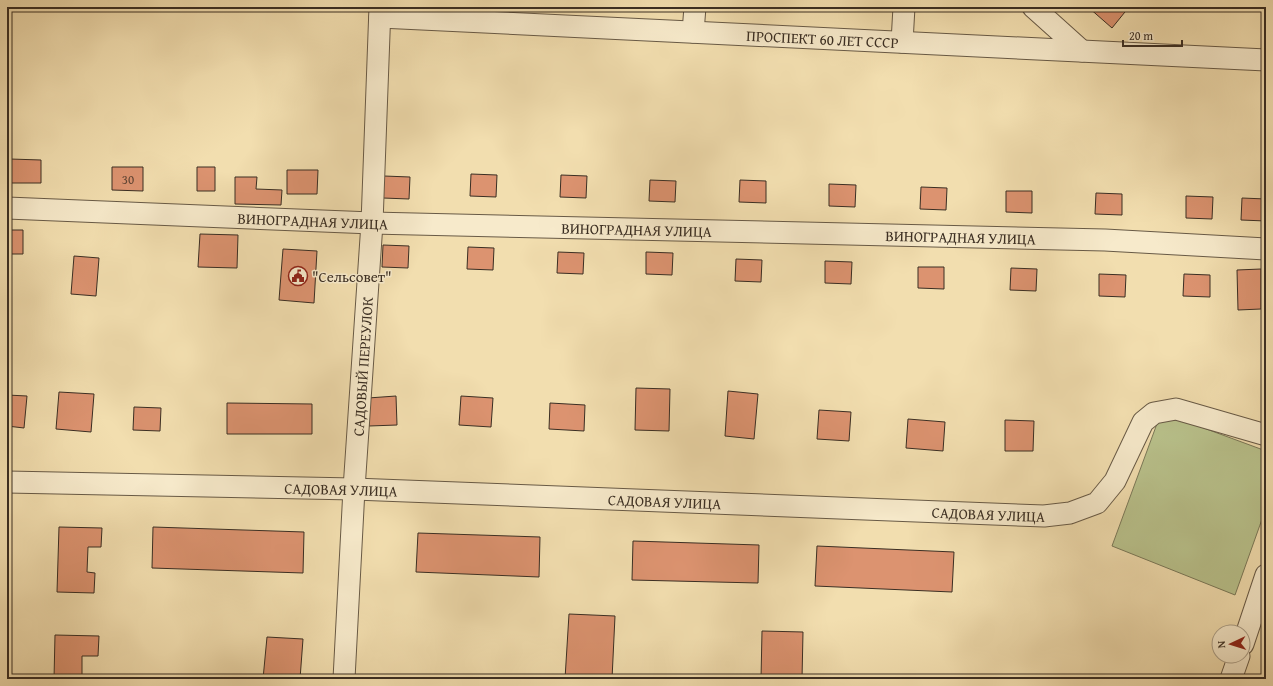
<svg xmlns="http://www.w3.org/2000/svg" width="1273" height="686" font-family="'Gentium Book Plus',serif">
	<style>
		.green { fill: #b9c28c; stroke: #7a7858 }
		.building { fill: #dc9370; stroke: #3a2e23 }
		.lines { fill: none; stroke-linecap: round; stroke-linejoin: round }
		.minor-casing { stroke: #685a46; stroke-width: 23 }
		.path { stroke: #3a2e23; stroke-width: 2.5; stroke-dasharray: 3 2; stroke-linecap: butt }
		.minor { stroke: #f7eacb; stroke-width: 21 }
		.labels { text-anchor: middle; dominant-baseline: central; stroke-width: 3; stroke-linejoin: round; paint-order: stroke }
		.number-label { font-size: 13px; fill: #624736 }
		.street-label { font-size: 15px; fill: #3a2e23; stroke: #f7eacb }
		.poi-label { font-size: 15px; fill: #3a2e23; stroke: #f7eacb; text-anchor: start }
	</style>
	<rect width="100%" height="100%" fill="#f2deaf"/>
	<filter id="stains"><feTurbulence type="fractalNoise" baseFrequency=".005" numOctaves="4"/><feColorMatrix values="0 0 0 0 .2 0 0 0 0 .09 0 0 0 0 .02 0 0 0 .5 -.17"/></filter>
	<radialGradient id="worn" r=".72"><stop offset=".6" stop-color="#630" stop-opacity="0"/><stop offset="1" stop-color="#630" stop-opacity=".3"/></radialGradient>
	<path class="green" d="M1182,420L1266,451V508L1235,595L1112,546L1158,421Z"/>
	<path class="building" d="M1088,7H1129L1112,28Z
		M10,159L41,160V183H10Z
		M112,167H143V191L112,190Z
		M197,167H215V191H197Z
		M287,170H318L317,194H287Z
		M471,174L497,175L496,197L470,196Z
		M561,175L587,176L586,198L560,197Z
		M384,176L410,177L409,199L383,198Z
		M235,177H257L256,189L282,190L281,205L235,204Z
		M650,180L676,181L675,202L649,201Z
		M740,180L766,181V203L739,202Z
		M829,184L856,185L855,207L829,206Z
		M921,187L947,188L946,210L920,209Z
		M1006,191H1032V213L1006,212Z
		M1096,193L1122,194V215L1095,214Z
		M1186,196L1213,197L1212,219L1186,218Z
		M1242,198L1266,199V221L1241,220Z
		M7,230H23V254H7Z
		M200,234L238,235L237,268L198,267Z
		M383,245L409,246L408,268L382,267Z
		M468,247L494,248L493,270L467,269Z
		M283,249L317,251L314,303L279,300Z
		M558,252L584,253L583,274L557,273Z
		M646,252L673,253L672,275L646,274Z
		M74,256L99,258L96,296L71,294Z
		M736,259L762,260L761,282L735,281Z
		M825,261L852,262L851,284L825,283Z
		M918,267H944V289L918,288Z
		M1011,268L1037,269L1036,291L1010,290Z
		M1261,269V309L1238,310L1237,270Z
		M1099,274L1126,275L1125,297L1099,296Z
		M1184,274L1210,275V297L1183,296Z
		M636,388L670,389L669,431L635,430Z
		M728,391L758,394L754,439L725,436Z
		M59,392L94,394L91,432L56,429Z
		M7,395L27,396L24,428L7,426Z
		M396,396L397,425L369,426L368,398Z
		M461,396L493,398L491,427L459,425Z
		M227,403L312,404V434H227Z
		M550,403L585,405L584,431L549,429Z
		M134,407L161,408L160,431L133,430Z
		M819,410L851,412L849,441L817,439Z
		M908,419L945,422L943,451L906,448Z
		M1005,420L1034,421L1033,451H1005Z
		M59,527L102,528L101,547H88L87,572L95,573L94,593L57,592Z
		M153,527L304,532L303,573L152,568Z
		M418,533L540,537L539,577L416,572Z
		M633,541L759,545L758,583L632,580Z
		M817,546L954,552L952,592L815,586Z
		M569,614L615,616L612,679H565Z
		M762,631L803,632L802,679H761Z
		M55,635L99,636L98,656H82V679H54Z
		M267,637L303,639L300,679H263Z"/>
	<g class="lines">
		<g class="minor-casing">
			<g id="minor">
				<path d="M1033,7L1082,51"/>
				<path id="s1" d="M380,17L1266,60"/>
				<path d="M693,32L695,7"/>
				<path d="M902,42L904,7"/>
				<path id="s2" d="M7,208L372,223L1105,240L1266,249"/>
				<path id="s3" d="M7,482L354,489L1044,516L1070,513L1097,503L1115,481L1143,422L1154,413L1176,409L1266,435"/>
				<path d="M1243,644L1266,575"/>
				<path id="s4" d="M344,679L354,489L372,223L380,7"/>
				<path d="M1231,679L1239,656"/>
			</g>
		</g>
		<path class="path" d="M272,7H359"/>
		<use href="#minor" class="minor"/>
	</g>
	<defs>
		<g id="civic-ring" transform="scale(1)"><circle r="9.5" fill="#f7eacb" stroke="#8f2418" stroke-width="1.5"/><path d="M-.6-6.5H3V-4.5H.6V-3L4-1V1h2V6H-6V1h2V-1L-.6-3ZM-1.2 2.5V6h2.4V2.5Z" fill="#8f2418"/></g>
	</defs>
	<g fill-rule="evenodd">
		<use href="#civic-ring" x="298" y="276"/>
	</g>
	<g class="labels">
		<g class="number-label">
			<text x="128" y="179">30</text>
		</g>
		<g class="street-label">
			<text stroke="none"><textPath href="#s1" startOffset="443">ПРОСПЕКТ 60 ЛЕТ СССР</textPath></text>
			<text stroke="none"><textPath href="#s2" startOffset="306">ВИНОГРАДНАЯ УЛИЦА</textPath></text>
			<text stroke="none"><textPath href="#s2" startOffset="630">ВИНОГРАДНАЯ УЛИЦА</textPath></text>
			<text stroke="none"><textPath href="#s2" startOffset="954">ВИНОГРАДНАЯ УЛИЦА</textPath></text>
			<text stroke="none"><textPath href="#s4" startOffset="313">САДОВЫЙ ПЕРЕУЛОК</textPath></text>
			<text stroke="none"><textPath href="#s3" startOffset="334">САДОВАЯ УЛИЦА</textPath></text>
			<text stroke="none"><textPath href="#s3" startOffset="658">САДОВАЯ УЛИЦА</textPath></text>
			<text stroke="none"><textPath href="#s3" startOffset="982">САДОВАЯ УЛИЦА</textPath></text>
		</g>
		<g class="poi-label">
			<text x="312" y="276">"Сельсовет"</text>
		</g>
	</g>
	<rect width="1273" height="686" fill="none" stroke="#f2deaf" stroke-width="24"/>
	<rect x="8" y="8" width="1257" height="670" fill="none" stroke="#3a2e23" stroke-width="2"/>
	<rect x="12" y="12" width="1249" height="662" fill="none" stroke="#3a2e23"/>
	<g transform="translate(1231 644) rotate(266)"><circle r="19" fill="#f7eacb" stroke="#ab9f88"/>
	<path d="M0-3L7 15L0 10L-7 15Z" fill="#8f2418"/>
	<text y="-6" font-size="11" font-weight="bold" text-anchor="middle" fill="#3a2e23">N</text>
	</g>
	<path d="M1123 40v6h59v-6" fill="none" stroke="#3a2e23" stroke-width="2"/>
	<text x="1129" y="40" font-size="12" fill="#3a2e23" stroke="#f7eacb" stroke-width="3" paint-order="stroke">20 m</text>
	<rect width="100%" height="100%" filter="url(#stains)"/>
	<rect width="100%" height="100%" fill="url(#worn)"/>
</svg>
